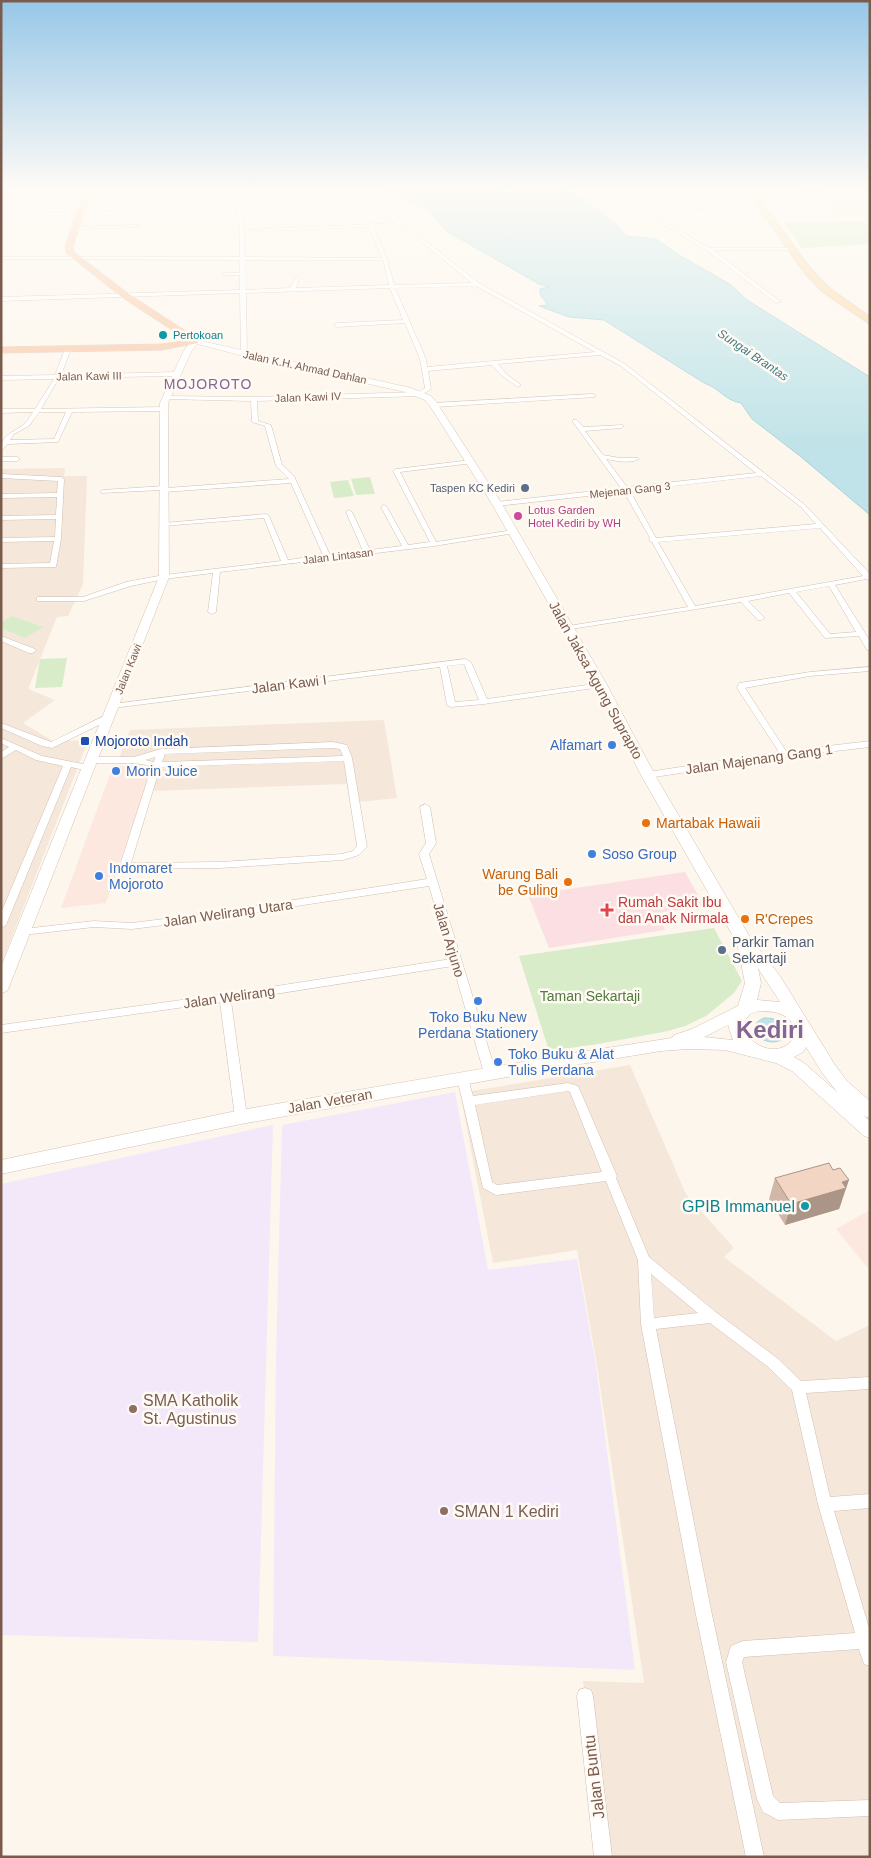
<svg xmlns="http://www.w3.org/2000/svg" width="871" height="1858" viewBox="0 0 871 1858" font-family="Arial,sans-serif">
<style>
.residential{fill:#f5e8da}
.commercial{fill:#fde8e0}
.education{fill:#f3e8fa}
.medical{fill:#fbdfe3}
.green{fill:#d8ecc9}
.water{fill:#bfe3e8;stroke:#a5d3da}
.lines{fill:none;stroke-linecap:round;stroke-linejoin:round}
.minor-casing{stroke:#d1beb0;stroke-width:1}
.secondary-casing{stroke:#d6c0b0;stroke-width:1}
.primary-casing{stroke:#dad1cd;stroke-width:2}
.trunk-casing{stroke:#dad1cd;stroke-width:1}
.minor{fill:#fff;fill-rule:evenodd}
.secondary{fill:#fff;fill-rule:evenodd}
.primary{fill:#fbd9a5;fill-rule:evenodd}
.trunk{fill:#f9c8a4;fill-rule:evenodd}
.wall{fill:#d1b7a8}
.shaded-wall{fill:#aa9588}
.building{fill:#f3d5c3;stroke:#aa9588}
.culture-dot{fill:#0f9aa8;stroke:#fffaf3;stroke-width:2}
.service-dot{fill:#5c6f8a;stroke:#fffaf3;stroke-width:2}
.hotel-dot{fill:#d1479c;stroke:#fffaf3;stroke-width:2}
.transit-dot{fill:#1a4fb4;stroke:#fffaf3;stroke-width:2}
.shop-dot{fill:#3f7fe0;stroke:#fffaf3;stroke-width:2}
.food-dot{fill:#e8710a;stroke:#fffaf3;stroke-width:2}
.health-dot{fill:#e0444e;stroke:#fffaf3;stroke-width:2}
.education-dot{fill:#8d6e63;stroke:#fffaf3;stroke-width:2}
.labels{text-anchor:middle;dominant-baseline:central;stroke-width:5;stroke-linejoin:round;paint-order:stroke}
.far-culture-label{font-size:11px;fill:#0d838f;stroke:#fffaf3;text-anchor:start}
.far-street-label{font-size:11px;fill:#7a5c4d;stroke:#fffaf3}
.far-service-label{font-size:11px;fill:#4e5e75;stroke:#fffaf3;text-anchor:end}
.far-hotel-label{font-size:11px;fill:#b23c85;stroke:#fffaf3;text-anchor:start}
.far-water-label{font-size:12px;font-style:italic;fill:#437c86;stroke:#fffaf3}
.far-quarter-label{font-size:14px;letter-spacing:1px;fill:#846695;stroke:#fffaf3}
.street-label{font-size:14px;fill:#7a5c4d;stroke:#fffaf3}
.transit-label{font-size:14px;fill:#164399;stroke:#fffaf3;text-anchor:start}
.shop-label{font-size:14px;fill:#366cbe;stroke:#fffaf3;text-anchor:start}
.food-label{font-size:14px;fill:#c56008;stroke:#fffaf3;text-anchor:start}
.health-label{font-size:14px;fill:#be3a42;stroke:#fffaf3;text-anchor:start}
.service-label{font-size:14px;fill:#4e5e75;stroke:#fffaf3;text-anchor:start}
.park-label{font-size:14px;fill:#537a41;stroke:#fffaf3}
.near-culture-label{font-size:16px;fill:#0d838f;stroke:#fffaf3;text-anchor:end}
.near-education-label{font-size:16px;fill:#785e54;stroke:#fffaf3;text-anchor:start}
.near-street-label{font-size:16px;fill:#7a5c4d;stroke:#fffaf3}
.town-label{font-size:24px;font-weight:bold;fill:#846695;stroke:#fffaf3}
</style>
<rect width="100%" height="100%" fill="#fdf6ec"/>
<path class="residential" d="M870,192V224L864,217L838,216L829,205L767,206L756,193Z
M65,468L64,476H87L83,584L68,616L57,617L28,689L55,700L23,723L51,740L88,741L1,965V469Z
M384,720L397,798L350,803L347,784L152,791L160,767L117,763L130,730Z
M630,1065L686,1194L734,1248L724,1257L836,1341L870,1325V1857H607L583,1681L644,1683L598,1372L577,1250L493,1263L460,1093Z"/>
<path class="commercial" d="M113,766L152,767L106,903L61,908Z
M870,1210V1271L836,1229Z"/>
<path class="education" d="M455,1092L488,1270L577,1259L596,1366L635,1670L273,1656L276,1356L282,1125Z
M273,1125L258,1642L1,1635V1184Z"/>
<path class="medical" d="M685,872L704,906L657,913L665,930L549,948L528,895Z"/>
<path class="green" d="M865,221L870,227V244L802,248L784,222Z
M370,477L375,494L356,495L351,479Z
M348,480L354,496L334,498L330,482Z
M12,616L43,627L25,638L1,628V623Z
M67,658L62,687L35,688L40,659Z
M714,928L742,981L734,993L706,1016L685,1026L668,1031L598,1044L549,1051L519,956Z"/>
<path class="water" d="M383,190H571L616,224L626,236L656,239L679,255L731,285L747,300L870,377V515L800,456L752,419L741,403C726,401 719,388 704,383L604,320L569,317L539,306L547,305C545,298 539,298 540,289L549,287L539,284L448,232L423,206L387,193Z
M764,1018C776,1018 786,1021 788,1035C771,1054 738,1029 764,1018Z"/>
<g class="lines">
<defs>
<path id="minor" d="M43,190H90L92,191L54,193Z
M235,190H239L241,205L372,203L359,192L313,195L311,194L361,190L479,283L625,364L805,505L870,574V581L866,579L835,585L870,641V650H867L859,636L825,638L789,593L748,601L765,618L761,620H758L741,602L565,630V626H568L688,607L652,542L649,540L650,538L624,492L497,506L494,504L497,502L621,488L573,422V420H577L583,427L623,425L624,426L621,428L585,431L603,455L620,458H638L639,459C630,464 617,461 606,459L627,487L756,473L621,366L600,355L498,364L506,374L520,384V386L518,387L502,376L492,365L428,371L431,389L420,396L257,401L258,421L271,425L282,465L294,476L330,555L363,551L346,512L349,510L352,512L370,550L402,546L381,507L384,505L387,507L408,545L430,542L393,471L396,469L471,460L473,461V463L400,472L436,542L513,530L516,532L515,533L434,546L220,572L216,612L212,614L208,612L213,573L164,579L131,586L84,601H37V597H83L126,582L164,575L281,561L264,518L162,526L161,525L164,523L266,514L269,516L288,560L323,555L291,483L164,492L161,490L101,493L100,492L103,490L164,486L167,488L289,479L276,466L265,426L252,422L251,401L166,399L164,398V396L254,397L419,392L425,388L420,359L405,323L337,327L334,325L337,323L403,320L390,288L246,293L247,354L244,356L241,354L240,293L1,301V297L240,290V275H225L223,274L225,273H240V260L1,259V257H240V231L237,208L1,212V210L237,205ZM376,205L397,223L244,230L241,208ZM401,225L472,283L394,285L387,259L374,227ZM369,227L382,258L245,257L244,232ZM245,260H383L389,285L296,288L299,278L297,277L295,278L290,288L245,290ZM476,286L595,352L427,367L426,359L395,288ZM761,476L801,507L816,524L656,538L630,491ZM820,528L863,576L695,606L658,542ZM829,586L856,632L830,634L796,592Z
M606,190H610L619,195L657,190H676L674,191L662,193L687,209L723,208L721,210L686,211L657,193L641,195L663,210L661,212L636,195L623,197L709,248H795L793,250H713L781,302L776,303L706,250Z
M870,190V192L751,193L749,192Z
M139,225L141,227L76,229L74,228L76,227Z
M68,347L71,349L61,375L176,372L179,374L176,376L59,378L41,409L164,407L167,409L164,411L72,412L58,442L8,444L1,451C1,432 16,433 26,422C28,420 30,416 33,412L1,413V409H35L54,379L1,380V376L55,375L65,349ZM39,412H66L54,439L10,440L14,434L29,426Z
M593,394L595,395V397L434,407L431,405L434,403Z
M1,457H17L20,459L17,461H1Z
M1,474L61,477L64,479L61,539L56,567L1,568V564L50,563L54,541L1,542V538L55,537L56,519L1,520V516L56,515L57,497L1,498V494L57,493L58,481L1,478Z
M1,636L35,649L36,651L32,653H29L1,641Z
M465,659L471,662L487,699L601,683L605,685L601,687L484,704L451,707L447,705L440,667L113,708L109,706L113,704ZM464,664L479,700L455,702L447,666Z
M870,667V671L810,676L745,688L786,751L870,741V747L784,757L648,778L644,775L648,772L779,752L737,688L739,683L810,672Z
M108,714L112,717L111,719L52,748L42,746L1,728V723L51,742Z
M1,738L42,756L88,765L92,768L88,771L71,767L6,925L1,928V913L63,766L36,760L16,750L1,759V752L9,747L1,743Z
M333,742L347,745L352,758L367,847L359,855L343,860L220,868L129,869L124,867L121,862L152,766L135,763H91L87,760L91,757H134L161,749ZM333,748L340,749L343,756L162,762L165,754ZM155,757L154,762L145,760ZM344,761L357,846L353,851L342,854L220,862L131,863L160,767Z
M425,804L430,807L436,843L429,854L496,1073L494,1076H486L484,1073L453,966L231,1001L247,1117L245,1120L241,1121L237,1120L235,1117L220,1002L1,1033V1025L225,994L451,959L429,886L204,920L132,929L94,927L23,935L18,932L23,929L94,921L132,923L204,914L427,879L419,854L426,843L420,807Z
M463,1074L467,1075L473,1096L568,1083L578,1086L617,1176L616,1178L649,1257L717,1313L777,1358L801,1381L870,1377V1389L806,1393L830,1497L870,1494V1508L834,1511L870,1631V1666L864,1664L859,1649L744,1657L742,1662L773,1796L780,1803L870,1800V1816L778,1820L763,1812L757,1799L726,1662L731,1646L743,1641L855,1633L818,1504L792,1390L767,1366L710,1323L656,1329L711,1610L764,1857H746L695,1610L641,1324L638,1260L606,1181L496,1195L483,1188L457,1078L459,1075ZM568,1091L570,1092L602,1172L497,1185L492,1182L475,1105ZM651,1274L698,1313L654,1318Z
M585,1688L591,1690L593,1696L612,1857H594L577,1696L579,1690Z"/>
<path id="secondary" d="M192,339L411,388L431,396L437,403L502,504L607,685L655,775L751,939L780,976L835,1065L847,1081L870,1101V1118L864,1116L870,1121V1138L864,1136L792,1071L776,1063L725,1050L688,1049L661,1051L581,1064L241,1124L1,1174V1160L241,1110L581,1052L672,1038L674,1035L692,1029L738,1006L745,983L737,943L641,775L595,685L492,504L430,406L425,400L405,392L244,356L197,344L191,352L168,403L169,577L9,987L7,991L1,993V967L159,577L160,403L183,352ZM758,968L780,1002L757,1000L761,983ZM759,1011C765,1012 773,1011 778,1013C814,1026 785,1065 754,1042C747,1037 744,1031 744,1022L750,1014ZM728,1025L733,1040L703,1037H704ZM806,1047L823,1074L837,1092L804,1063L794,1057L803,1052Z"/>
<path id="primary" d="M746,190H752L810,268L829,288L870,317V324L823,292L804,272Z"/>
<path id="trunk" d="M87,190H95L85,210L73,247L74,252L129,294L198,339V343L162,350L1,353V347L162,344L187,340L123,298L66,253L65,247L77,210Z"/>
</defs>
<use href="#minor" class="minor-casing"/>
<use href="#secondary" class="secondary-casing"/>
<use href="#primary" class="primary-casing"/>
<use href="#trunk" class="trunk-casing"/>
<use href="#minor" class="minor"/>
<use href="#secondary" class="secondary"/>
<use href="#primary" class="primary"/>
<use href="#trunk" class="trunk"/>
</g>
<path class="wall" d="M775,1178L842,1201L839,1209L785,1225L769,1199Z"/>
<path class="shaded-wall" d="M849,1180L839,1209L785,1225L791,1204L842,1182Z"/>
<path class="building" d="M829,1163L833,1170L840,1168L849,1180L842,1182L846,1188L791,1204L775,1178Z"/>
<linearGradient id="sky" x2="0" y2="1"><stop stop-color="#97c7e8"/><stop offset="0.42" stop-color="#fefbf6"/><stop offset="1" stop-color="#fefbf6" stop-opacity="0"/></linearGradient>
<rect width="871" height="450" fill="url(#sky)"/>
<g class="culture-dot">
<circle cx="163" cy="335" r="5"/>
<circle cx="805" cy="1206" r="5"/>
</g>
<g class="service-dot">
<circle cx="525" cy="488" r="5"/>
<circle cx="722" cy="950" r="5"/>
</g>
<circle class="hotel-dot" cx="518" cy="516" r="5"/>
<rect class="transit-dot" x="80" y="736" width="10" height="10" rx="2.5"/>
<g class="shop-dot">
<circle cx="612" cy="745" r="5"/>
<circle cx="116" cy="771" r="5"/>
<circle cx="592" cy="854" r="5"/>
<circle cx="99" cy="876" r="5"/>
<circle cx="478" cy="1001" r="5"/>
<circle cx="498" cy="1062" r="5"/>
</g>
<g class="food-dot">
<circle cx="646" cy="823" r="5"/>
<circle cx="568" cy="882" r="5"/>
<circle cx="745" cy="919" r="5"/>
</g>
<path class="health-dot" d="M604.5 902.5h5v5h5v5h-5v5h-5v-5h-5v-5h5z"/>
<g class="education-dot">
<circle cx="133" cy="1409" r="5"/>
<circle cx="444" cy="1511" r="5"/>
</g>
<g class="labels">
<g class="far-culture-label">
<text x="173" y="335">Pertokoan</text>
</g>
<g class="far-street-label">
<text transform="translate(305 367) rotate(12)">Jalan K.H. Ahmad Dahlan</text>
<text transform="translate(89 376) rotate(-1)">Jalan Kawi III</text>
<text transform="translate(308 397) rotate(-2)">Jalan Kawi IV</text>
<text transform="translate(630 490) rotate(-6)">Mejenan Gang 3</text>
<text transform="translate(338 556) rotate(-7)">Jalan Lintasan</text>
<text transform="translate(128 669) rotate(-68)">Jalan Kawi</text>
</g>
<g class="far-service-label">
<text x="515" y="488">Taspen KC Kediri</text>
</g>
<g class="far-hotel-label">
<text x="528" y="510">Lotus Garden<tspan x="528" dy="13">Hotel Kediri by WH</tspan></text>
</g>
<g class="far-water-label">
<text transform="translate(753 355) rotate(34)">Sungai Brantas</text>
</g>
<g class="far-quarter-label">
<text x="208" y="384">MOJOROTO</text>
</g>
<g class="street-label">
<text transform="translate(596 680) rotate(61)">Jalan Jaksa Agung Suprapto</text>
<text transform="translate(289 684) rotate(-7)">Jalan Kawi I</text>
<text transform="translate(759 759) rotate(-8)">Jalan Majenang Gang 1</text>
<text transform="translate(228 913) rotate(-8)">Jalan Welirang Utara</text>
<text transform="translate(449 940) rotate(73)">Jalan Arjuno</text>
<text transform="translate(229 997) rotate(-8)">Jalan Welirang</text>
<text transform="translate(330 1101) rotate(-10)">Jalan Veteran</text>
</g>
<g class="transit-label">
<text x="95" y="741">Mojoroto Indah</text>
</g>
<g class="shop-label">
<text x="602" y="745" text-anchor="end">Alfamart</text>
<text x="126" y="771">Morin Juice</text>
<text x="602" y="854">Soso Group</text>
<text x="109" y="868">Indomaret<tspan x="109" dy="16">Mojoroto</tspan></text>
<text x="478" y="1017" text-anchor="middle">Toko Buku New<tspan x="478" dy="16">Perdana Stationery</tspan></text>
<text x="508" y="1054">Toko Buku &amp; Alat<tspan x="508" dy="16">Tulis Perdana</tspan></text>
</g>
<g class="food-label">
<text x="656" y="823">Martabak Hawaii</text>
<text x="558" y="874" text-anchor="end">Warung Bali<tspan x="558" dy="16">be Guling</tspan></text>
<text x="755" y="919">R'Crepes</text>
</g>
<g class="health-label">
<text x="618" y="902">Rumah Sakit Ibu<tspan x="618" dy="16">dan Anak Nirmala</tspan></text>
</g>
<g class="service-label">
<text x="732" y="942">Parkir Taman<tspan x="732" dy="16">Sekartaji</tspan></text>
</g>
<g class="park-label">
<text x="590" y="996">Taman Sekartaji</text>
</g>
<g class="near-culture-label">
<text x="795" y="1206">GPIB Immanuel</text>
</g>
<g class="near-education-label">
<text x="143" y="1400">SMA Katholik<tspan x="143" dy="18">St. Agustinus</tspan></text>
<text x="454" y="1511">SMAN 1 Kediri</text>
</g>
<g class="near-street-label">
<text transform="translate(594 1777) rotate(-97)">Jalan Buntu</text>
</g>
<g class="town-label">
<text x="770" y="1029">Kediri</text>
</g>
</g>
<rect width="871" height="1858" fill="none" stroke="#7a5c4d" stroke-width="5"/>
</svg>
